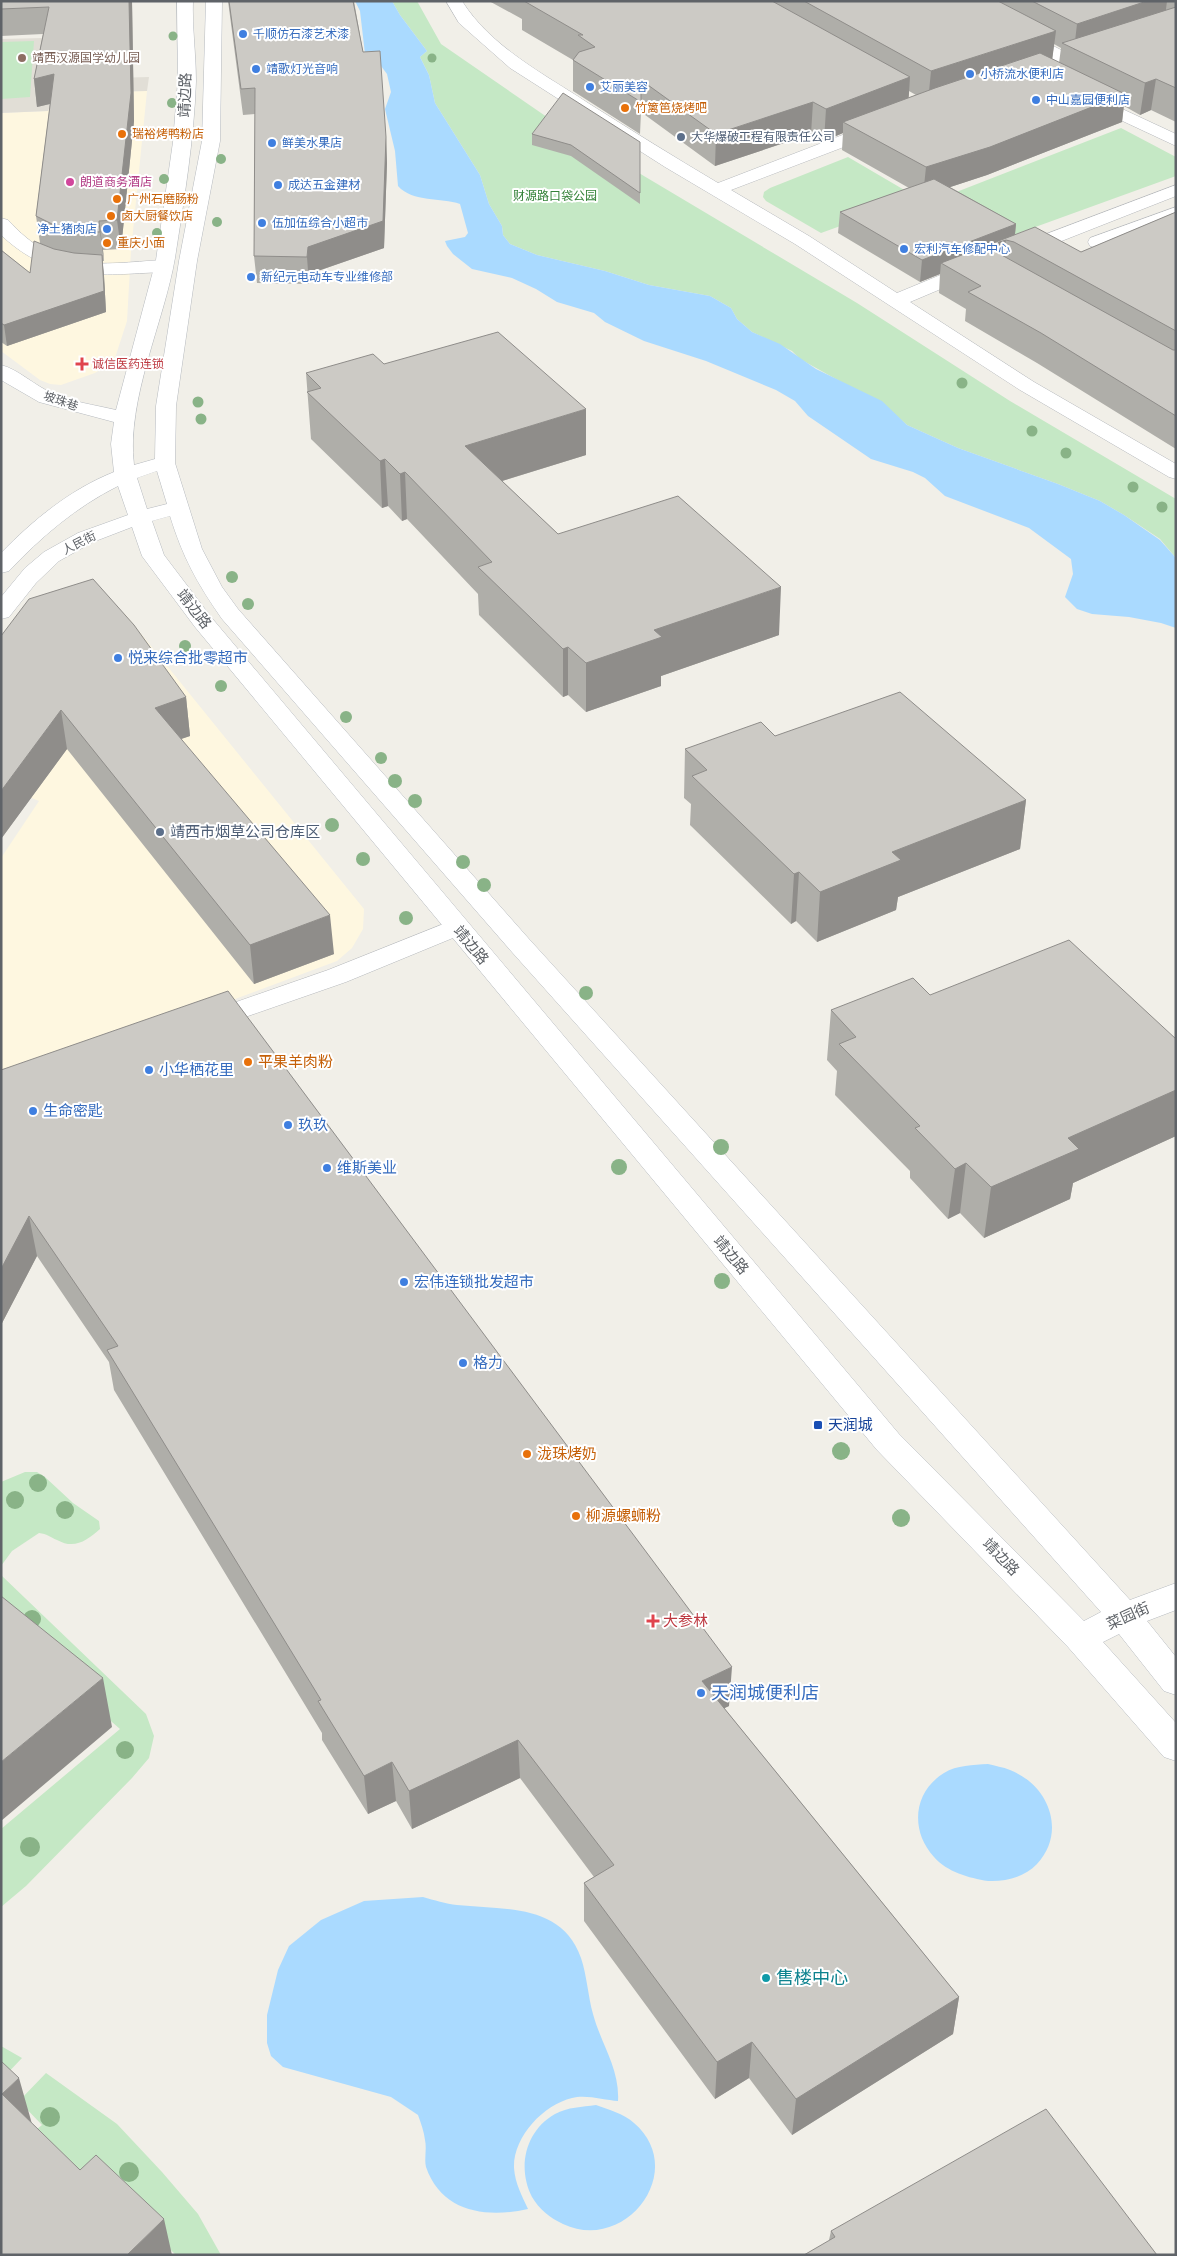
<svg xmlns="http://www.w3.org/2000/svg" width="1177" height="2256" viewBox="0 0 1177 2256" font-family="Jost,'Noto Sans SC',sans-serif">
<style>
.commercial{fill:#fef7e0}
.education{fill:#e1ded6}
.green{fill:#c5e8c5}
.water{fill:#aadaff}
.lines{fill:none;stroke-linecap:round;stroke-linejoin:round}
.lane-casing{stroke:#b5b8bc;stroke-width:1}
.street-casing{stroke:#b5b8bc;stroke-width:1}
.secondary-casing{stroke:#b6babf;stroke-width:1}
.lane{fill:#fff;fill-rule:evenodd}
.street{fill:#fff;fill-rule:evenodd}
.secondary{fill:#fff;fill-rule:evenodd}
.tree{fill:#89b387}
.wall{fill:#afaea9;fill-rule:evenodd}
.shaded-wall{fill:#8f8d8a}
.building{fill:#cccac5;stroke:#8f8d8a}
.shop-dot{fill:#3f7fe0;stroke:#fff;stroke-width:2}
.education-dot{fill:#8d6e63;stroke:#fff;stroke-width:2}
.food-dot{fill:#e8710a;stroke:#fff;stroke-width:2}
.service-dot{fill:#5c6f8a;stroke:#fff;stroke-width:2}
.hotel-dot{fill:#d1479c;stroke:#fff;stroke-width:2}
.health-dot{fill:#e0444e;stroke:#fff;stroke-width:2}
.transit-dot{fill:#1a4fb4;stroke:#fff;stroke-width:2}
.culture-dot{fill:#0f9aa8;stroke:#fff;stroke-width:2}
.labels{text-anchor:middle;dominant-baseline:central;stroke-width:4;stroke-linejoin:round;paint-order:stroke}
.far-shop-label{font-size:12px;fill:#366cbe;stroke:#fff;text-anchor:start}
.far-education-label{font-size:12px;fill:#785e54;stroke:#fff;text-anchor:start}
.far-food-label{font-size:12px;fill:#c56008;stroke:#fff;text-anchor:start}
.far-service-label{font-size:12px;fill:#4e5e75;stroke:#fff;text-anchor:start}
.far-hotel-label{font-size:12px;fill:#b23c85;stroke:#fff;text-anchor:start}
.far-park-label{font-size:12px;fill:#348238;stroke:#fff}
.far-health-label{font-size:12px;fill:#be3a42;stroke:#fff;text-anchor:start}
.far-street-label{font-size:12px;fill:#5f6368;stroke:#fff}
.street-label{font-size:15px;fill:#5f6368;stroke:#fff}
.shop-label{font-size:15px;fill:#366cbe;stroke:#fff;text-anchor:start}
.service-label{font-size:15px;fill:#4e5e75;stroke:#fff;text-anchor:start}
.food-label{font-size:15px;fill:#c56008;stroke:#fff;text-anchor:start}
.transit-label{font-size:15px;fill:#164399;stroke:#fff;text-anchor:start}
.health-label{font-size:15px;fill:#be3a42;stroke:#fff;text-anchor:start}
.near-shop-label{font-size:18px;fill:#366cbe;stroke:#fff;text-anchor:start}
.near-culture-label{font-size:18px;fill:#0d838f;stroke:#fff;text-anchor:start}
</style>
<rect width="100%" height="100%" fill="#f1efe8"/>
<path class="commercial" d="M147,91L131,251L127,321L114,361L95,373L61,385L50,384L40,380L1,351V113L48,111L56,93Z
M108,604L125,614L364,909L363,929L352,948L337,961L1,1086V858L39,801L27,796Z"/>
<path class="education" d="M43,38L41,80L149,77L147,91L56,93L48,111L1,113V39Z"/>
<path class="green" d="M392,1H417L441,44L560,126L857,303L1010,401L1176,499V558L1160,539L1124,515L1100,501L1058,484L958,448L907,425L898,417L852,388L800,359L792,351L752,332L737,319L731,308L710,296L649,285L605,271L537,255L510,244L503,235L502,226L489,204L480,175L435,103L429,75L420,57L427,51L400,15Z
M34,41L30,97L1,99V42Z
M1121,128L1176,157V176L1008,237L941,198Z
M848,157L918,198L821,233L766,201L763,197L764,192L770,188Z
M25,1472H37L45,1477L73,1503L99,1521L100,1529C87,1540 75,1550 57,1540C50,1537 47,1534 39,1533L12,1551L1,1566V1482Z
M1,1575L146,1714L154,1736L149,1758L132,1778L26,1886L1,1907V1829L120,1729L56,1673L1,1648Z
M1,2046L22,2058L1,2080Z
M46,2073L117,2124L162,2172L198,2214L221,2255H176L110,2192L26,2138L42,2125L19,2101Z"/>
<path class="water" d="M355,1H392L400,15L427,51L420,57L429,75L435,103L480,175L489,204L502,226L503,235L510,244L537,255L605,271L649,285L710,296L731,308L737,319L752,332L780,344L816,369L882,401L907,425L958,448L1058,484L1100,501L1124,515L1160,540L1176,558V628L1161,623L1129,617L1092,614L1077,609L1065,597L1073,574L1071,559L1029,528L945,496L925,478L913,472L871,459L808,416L795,401L776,390L706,361L644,341L605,322L594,313L557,302L536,289L512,278L472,269L453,254L447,246L445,241L465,237L468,233L460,204C441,197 413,203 398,186L395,151L385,109L391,92L387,74L381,66L365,54L360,11Z
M988,1764C995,1766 1003,1767 1010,1770C1049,1785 1067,1832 1037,1864C1025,1877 1005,1882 988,1881C969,1878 947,1872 934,1857C910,1831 913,1792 944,1773C957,1765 973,1765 988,1764Z
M423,1897C434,1900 446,1904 457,1905C504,1910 562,1903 581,1958C587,1976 588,1996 593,2014C601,2044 620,2069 618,2101C605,2100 585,2094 572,2098C543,2105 513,2137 514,2168C515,2183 522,2196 528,2209C487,2218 442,2213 426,2167C424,2159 427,2149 425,2140C424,2132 421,2123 418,2115L391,2097L283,2067L271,2056L267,2043V2015L278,1970L289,1946L321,1920L364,1901Z
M596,2105C609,2110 623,2113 634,2123C689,2170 626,2254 563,2224C550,2218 539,2209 532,2197C517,2168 525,2131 555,2114C568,2107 582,2107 596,2105Z"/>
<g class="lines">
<defs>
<path id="lane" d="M943,1H964L1079,59L1081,63L1079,67H1067L945,4Z
M1,218L8,220C57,274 97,264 163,260L170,262L172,266L170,270L163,272C99,275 52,283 1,235Z"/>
<path id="street" d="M446,1H462C491,47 544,74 588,103C631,130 674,157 718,183L871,124H883L886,128L883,132L731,190L809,236L897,293L967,264L974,262L981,264L983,268L981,272L910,302L1034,382L1176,464V479L1169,477L1020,390L795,244L665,167L510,68L459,23Z
M1088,93L1176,134V146L1082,102L1079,98L1082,94Z
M1176,185V196L1026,255L1019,257L1012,255L1010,251L1012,247Z
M1176,207V218L1104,246L1097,248L1090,246L1088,242L1090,238Z
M456,919L465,921L469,927L465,933L346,982L205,1031L196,1028L192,1022L196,1016L328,970Z"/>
<path id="secondary" d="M177,1H193C192,28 196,54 196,81C194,140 184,200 175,258C164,322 126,400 134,465L155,459L156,406L179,261L202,141L206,1H222L220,141L197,261L176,406L175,463L202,549L222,587L238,609L529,939L1130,1600L1176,1583V1610L1147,1621L1176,1657V1695L1164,1691L1119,1634L1103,1642L1176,1723V1761L1164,1757L1068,1647L877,1450L195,627L142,556L132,527L93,542L59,561L36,583L9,617L1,619V597L25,568L44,552L78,533L128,515L118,486C76,507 41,537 9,571L1,573V553C33,520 71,489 114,472L111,444L114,422L39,402L1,380V365C18,369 35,386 52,393C72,402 95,405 116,410L156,260L173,142L178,80ZM157,471L167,504L147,509L137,478ZM170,516C183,558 197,583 222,619L511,951L1101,1612L1084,1621L899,1434L211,617L164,555L152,521Z"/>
</defs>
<use href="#lane" class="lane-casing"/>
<use href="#street" class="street-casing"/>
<use href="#secondary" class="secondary-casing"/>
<use href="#lane" class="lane"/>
<use href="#street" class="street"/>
<use href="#secondary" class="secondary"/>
</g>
<g class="tree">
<circle cx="173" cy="36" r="4.5"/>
<circle cx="432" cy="58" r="4.5"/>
<circle cx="172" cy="103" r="5"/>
<circle cx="170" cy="132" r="5"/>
<circle cx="221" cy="159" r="5"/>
<circle cx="164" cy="179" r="5"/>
<circle cx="217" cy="222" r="5"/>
<circle cx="157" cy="233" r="5"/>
<circle cx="962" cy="383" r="5.5"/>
<circle cx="198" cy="402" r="5.5"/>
<circle cx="201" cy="419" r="5.5"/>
<circle cx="1032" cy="431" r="5.5"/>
<circle cx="1066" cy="453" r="5.5"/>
<circle cx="1133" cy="487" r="5.5"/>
<circle cx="1162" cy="507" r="5.5"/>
<circle cx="232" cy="577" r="6"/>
<circle cx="248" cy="604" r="6"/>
<circle cx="185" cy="646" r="6"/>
<circle cx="221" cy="686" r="6"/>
<circle cx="346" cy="717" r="6"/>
<circle cx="381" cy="758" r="6"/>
<circle cx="395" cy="781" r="7"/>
<circle cx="415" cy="801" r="7"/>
<circle cx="332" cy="825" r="7"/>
<circle cx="363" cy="859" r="7"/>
<circle cx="463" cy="862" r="7"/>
<circle cx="484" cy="885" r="7"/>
<circle cx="406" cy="918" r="7"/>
<circle cx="586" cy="993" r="7"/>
<circle cx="721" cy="1147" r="8"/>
<circle cx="619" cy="1167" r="8"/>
<circle cx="722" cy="1281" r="8"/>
<circle cx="841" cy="1451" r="9"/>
<circle cx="38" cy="1483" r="9"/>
<circle cx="15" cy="1500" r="9"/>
<circle cx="65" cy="1510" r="9"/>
<circle cx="901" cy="1518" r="9"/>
<circle cx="32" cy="1619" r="9"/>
<circle cx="125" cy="1750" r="9"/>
<circle cx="30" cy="1847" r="10"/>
<circle cx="50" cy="2117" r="10"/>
<circle cx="129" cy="2172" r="10"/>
</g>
<path class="wall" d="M1,1H132L134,121L121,249L103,250L104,261H102L104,276L106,312L7,346L1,342V250L30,273L40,243L36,216L50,104L37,107L34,79L43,34L1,36Z
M228,1H354L363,52L386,137L387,163L384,248L309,274V284L257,283L254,256L255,114L243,115Z
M489,1H1176V122L1151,110L1140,115L1124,106L1122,122L987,175L950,187L1016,224L1015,235L1081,252L1176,212V449L1037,363L965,321L966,309L939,293L940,274L920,282L838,233L840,212L909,188L842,150L843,133L824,141L811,134L715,166L641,112L640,134L573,91V60L522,30V19ZM1054,44L1061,48L1059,63L1052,59ZM909,91L916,95L908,98Z
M532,134L640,142V204L571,156L532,145Z
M384,364L586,455L502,481L558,534L779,635L661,676V686L586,712L568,695L563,697L479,615L478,594L407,519L402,521L388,506L382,508L311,439L306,373Z
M1,636L186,697L190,736L181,739L334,954L254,984L67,749L1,839Z
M775,736L1026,800L1020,849L898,897L896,910L817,942L796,921L791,924L690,825L691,804L684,798L685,749Z
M930,995L1176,1039V1136L1073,1183L1070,1199L984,1238L960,1213L948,1219L910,1178V1171L835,1095L837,1071L827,1060L831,1010Z
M1,1070L729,1706L724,1708L959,1997L953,2034L792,2135L749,2078L715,2099L584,1921V1883L594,1877L520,1778L412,1829L396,1801L368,1814L322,1740V1733L114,1390L109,1362L37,1256L1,1325Z
M831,2231L1157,2255L829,2240Z"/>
<path class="shaded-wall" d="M129,1H132L134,121L121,249L117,220Z
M1147,1H1167L1164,25L1074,50L1077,24Z
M1056,31L1052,61L928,102L931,71Z
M54,74L58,102L37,107L34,79Z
M910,77L908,109L843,122V133L824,141L826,109Z
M1156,79L1151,110L1140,115L1145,83Z
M1125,94L1122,122L987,175L923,196L926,167Z
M813,102L811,134L715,166L716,134Z
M386,137L387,163L384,248L309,274V284L307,257L308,247Z
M99,221L103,250L104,261L100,232Z
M1016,224L1014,242L1006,240L1002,269L941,263L940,274L920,282L922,260Z
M102,255L104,276L106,312L7,346L4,325Z
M586,409V455L466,492L465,446Z
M385,459L388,506L382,508L380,461Z
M405,472L407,519L402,521L400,474Z
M781,587L779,635L661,676V686L586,712V663L654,630Z
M568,647V695L563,697V649Z
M186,697L190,736L160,746L155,708Z
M61,710L67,749L1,839V791Z
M1026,800L1020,849L898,897L896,910L817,942L820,892L892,852Z
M799,872L796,921L791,924L794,874Z
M330,915L334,954L254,984L250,945Z
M1176,1090V1136L1073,1183L1070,1199L984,1238L991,1187L1068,1138Z
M966,1163L960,1213L948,1219L955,1169Z
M29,1216L37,1256L1,1325V1269Z
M732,1667L729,1706L700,1720L702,1681Z
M103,1678L112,1727L1,1821V1762Z
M518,1740L520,1778L412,1829L409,1791Z
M392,1762L396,1801L368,1814L364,1776Z
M959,1997L953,2034L792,2135L796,2099Z
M752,2042L749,2078L715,2099L717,2062Z
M19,2078L32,2124L2,2094Z
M164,2219L172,2255H127Z"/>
<path class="building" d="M1,1H129L131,93L117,220L99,221L100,232L76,231L58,227L36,216L54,74L34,79L49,7L1,9Z
M229,1H353L363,52L380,51L386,137L383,221L308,247L307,257L254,256L255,88L241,89Z
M524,1H772L910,77L826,109L813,102L716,134L641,80V102L573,60L579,52L595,47L578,35H583Z
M804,1H998L1056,31L931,71Z
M1032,1H1147L1077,24Z
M1176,7V88L1156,79L1145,83L1062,43Z
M1040,53L1125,94L990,147L926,167L843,122L935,88Z
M563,93L640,142V193L571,145L532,134Z
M934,179L1016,224L922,260L840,212Z
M1176,212V331L1014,242L1006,240L999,242L995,247L998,253L1173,350H1176V416L1041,333L968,292L981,286L941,263L1035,227L1081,252Z
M34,241L54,249L74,253L102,255L104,291L4,325L1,323V250L30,273Z
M498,332L586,409L465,446L558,534L678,496L781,587L654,630L662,637L586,663L568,647L563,649L478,567L492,562L405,472L400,474L385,459L380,461L307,392L321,388L306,373L373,354L384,364Z
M93,579L134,625L186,697L155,708L330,915L250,945L61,710L1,791V636L29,599Z
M900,692L1026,800L892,852L901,860L820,892L799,872L794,874L692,776L707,770L685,749L761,722L775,736Z
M1069,940L1176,1039V1090L1068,1138L1079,1149L991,1187L966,1163L955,1169L915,1128L920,1126L839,1044L856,1037L831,1010L913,978L930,995Z
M228,991L732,1667L702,1681L959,1997L796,2099L752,2042L717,2062L584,1883L614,1865L518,1740L409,1791L392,1762L364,1776L318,1701L321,1700L107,1350L118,1346L29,1216L1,1269V1070Z
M1,1596L103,1678L1,1762Z
M1,2061L19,2078L2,2094L80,2170L96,2155L164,2219L127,2255H1Z
M1046,2109L1157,2255H804L835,2237L831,2231Z"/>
<g class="shop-dot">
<circle cx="243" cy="34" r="5"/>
<circle cx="256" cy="69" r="5"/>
<circle cx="970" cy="74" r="5"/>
<circle cx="590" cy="87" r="5"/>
<circle cx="1036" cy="100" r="5"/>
<circle cx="272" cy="143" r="5"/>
<circle cx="278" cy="185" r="5"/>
<circle cx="262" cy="223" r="5"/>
<circle cx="107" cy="229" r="5"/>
<circle cx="904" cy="249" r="5"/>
<circle cx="251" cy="277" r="5"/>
<circle cx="118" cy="658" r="5"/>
<circle cx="149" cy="1070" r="5"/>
<circle cx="33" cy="1111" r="5"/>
<circle cx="288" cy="1125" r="5"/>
<circle cx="327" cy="1168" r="5"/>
<circle cx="404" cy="1282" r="5"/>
<circle cx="463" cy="1363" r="5"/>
<circle cx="701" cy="1693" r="5"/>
</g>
<circle class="education-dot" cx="22" cy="58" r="5"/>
<g class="food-dot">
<circle cx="625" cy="108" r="5"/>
<circle cx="122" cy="134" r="5"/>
<circle cx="117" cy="199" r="5"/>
<circle cx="111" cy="216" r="5"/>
<circle cx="107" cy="243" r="5"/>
<circle cx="248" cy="1062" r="5"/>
<circle cx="527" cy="1454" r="5"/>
<circle cx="576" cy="1516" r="5"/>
</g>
<g class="service-dot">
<circle cx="681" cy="137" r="5"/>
<circle cx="160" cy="832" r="5"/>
</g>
<circle class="hotel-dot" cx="70" cy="182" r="5"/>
<g class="health-dot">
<path d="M79.5 356.5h5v5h5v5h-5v5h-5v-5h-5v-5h5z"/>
<path d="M650.5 1613.5h5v5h5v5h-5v5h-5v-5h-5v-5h5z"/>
</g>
<rect class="transit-dot" x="813" y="1420" width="10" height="10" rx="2.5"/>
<circle class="culture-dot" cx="766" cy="1978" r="5"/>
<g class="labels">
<g class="far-shop-label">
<text x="253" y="34">千顺仿石漆艺术漆</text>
<text x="266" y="69">靖歌灯光音响</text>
<text x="980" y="74">小桥流水便利店</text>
<text x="600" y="87">艾丽美容</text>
<text x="1046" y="100">中山嘉园便利店</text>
<text x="282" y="143">鲜美水果店</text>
<text x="288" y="185">成达五金建材</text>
<text x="272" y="223">伍加伍综合小超市</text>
<text x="97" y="229" text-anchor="end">净土猪肉店</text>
<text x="914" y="249">宏利汽车修配中心</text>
<text x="261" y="277">新纪元电动车专业维修部</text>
</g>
<g class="far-education-label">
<text x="32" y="58">靖西汉源国学幼儿园</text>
</g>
<g class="far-food-label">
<text x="635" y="108">竹篱笆烧烤吧</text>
<text x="132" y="134">瑞裕烤鸭粉店</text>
<text x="127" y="199">广州石磨肠粉</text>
<text x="121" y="216">卤大厨餐饮店</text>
<text x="117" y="243">重庆小面</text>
</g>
<g class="far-service-label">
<text x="691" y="137">大华爆破工程有限责任公司</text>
</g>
<g class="far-hotel-label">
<text x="80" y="182">朗道商务酒店</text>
</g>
<g class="far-park-label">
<text x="555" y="196">财源路口袋公园</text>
</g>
<g class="far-health-label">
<text x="92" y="364">诚信医药连锁</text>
</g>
<g class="far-street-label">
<text transform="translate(61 401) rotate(19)">坡珠巷</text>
<text transform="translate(79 543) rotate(-27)">人民街</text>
</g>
<g class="street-label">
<text transform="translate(185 95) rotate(-88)">靖边路</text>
<text transform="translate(194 609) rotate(52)">靖边路</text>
<text transform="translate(471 945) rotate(50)">靖边路</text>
<text transform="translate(731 1255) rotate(50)">靖边路</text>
<text transform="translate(1001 1557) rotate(46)">靖边路</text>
<text transform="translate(1128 1616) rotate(-24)">菜园街</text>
</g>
<g class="shop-label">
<text x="128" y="658">悦来综合批零超市</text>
<text x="159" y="1070">小华栖花里</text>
<text x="43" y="1111">生命密匙</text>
<text x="298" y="1125">玖玖</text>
<text x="337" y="1168">维斯美业</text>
<text x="414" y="1282">宏伟连锁批发超市</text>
<text x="473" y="1363">格力</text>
</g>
<g class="service-label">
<text x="170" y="832">靖西市烟草公司仓库区</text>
</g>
<g class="food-label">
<text x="258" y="1062">平果羊肉粉</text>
<text x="537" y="1454">泷珠烤奶</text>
<text x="586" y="1516">柳源螺蛳粉</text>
</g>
<g class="transit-label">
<text x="828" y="1425">天润城</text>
</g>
<g class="health-label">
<text x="663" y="1621">大参林</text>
</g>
<g class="near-shop-label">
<text x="711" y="1693">天润城便利店</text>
</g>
<g class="near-culture-label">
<text x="776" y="1978">售楼中心</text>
</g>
</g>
<rect width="1177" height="2256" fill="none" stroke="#5f6368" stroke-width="5"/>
</svg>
